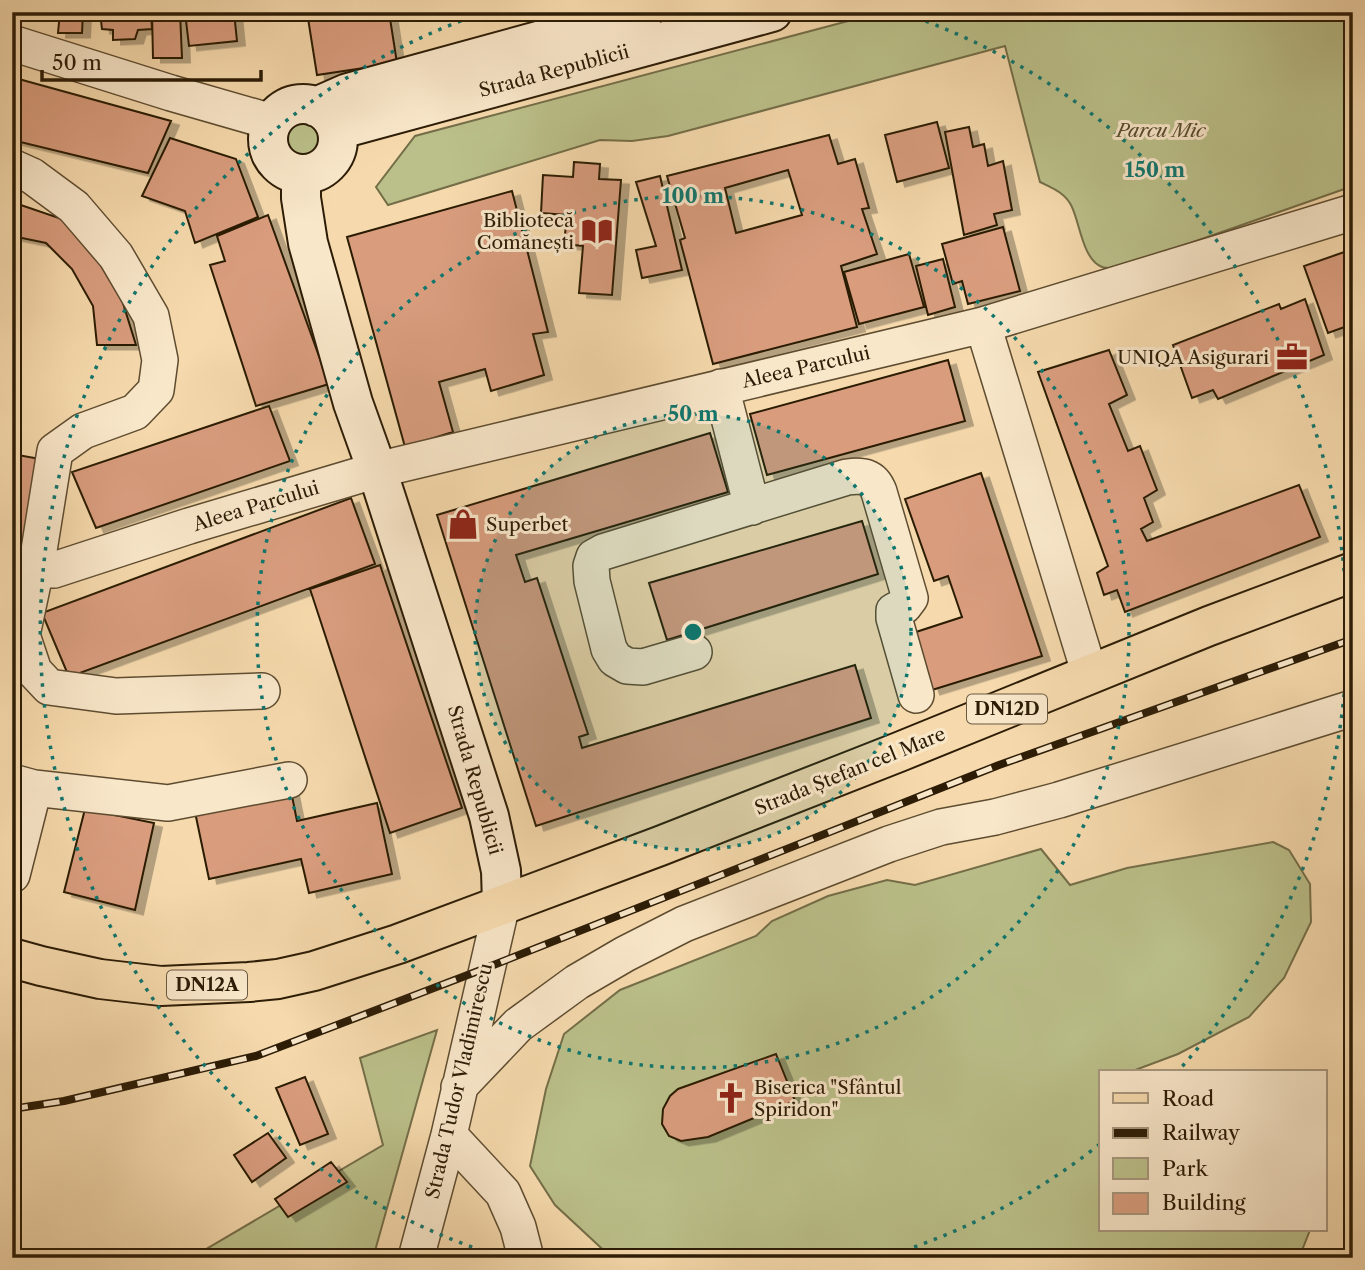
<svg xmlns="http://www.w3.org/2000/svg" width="1365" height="1270" viewBox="0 0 1365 1270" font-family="'Libre Caslon Text',serif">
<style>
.green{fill:#bbc08a;stroke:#746e48;stroke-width:2}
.building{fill:#d99d7e;stroke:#2c1c06;stroke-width:2;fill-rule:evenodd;filter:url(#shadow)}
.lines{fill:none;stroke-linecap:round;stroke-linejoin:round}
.street-casing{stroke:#5e4c30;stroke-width:38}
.secondary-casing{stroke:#2c1c06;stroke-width:42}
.primary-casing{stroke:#2c1c06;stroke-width:42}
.street{stroke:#f9e7ca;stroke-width:35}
.secondary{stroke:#f9e7ca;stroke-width:38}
.primary{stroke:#f6daad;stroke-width:38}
.rail-casing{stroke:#2c1c06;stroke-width:8}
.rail{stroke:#f9e7ca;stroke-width:5;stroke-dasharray:16;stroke-linecap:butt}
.ring{fill:none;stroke:#0f766e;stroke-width:3.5;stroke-dasharray:3.5 7}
.labels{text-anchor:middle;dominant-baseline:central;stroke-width:6;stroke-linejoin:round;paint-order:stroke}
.shield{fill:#f9e7ca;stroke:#6a5941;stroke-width:2}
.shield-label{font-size:18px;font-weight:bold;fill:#2c1c06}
.street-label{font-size:19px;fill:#2c1c06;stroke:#f9e7ca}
.park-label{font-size:19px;font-style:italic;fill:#574d2e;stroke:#f9e7ca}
.poi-label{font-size:19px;fill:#2c1c06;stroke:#f9e7ca;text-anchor:end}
.centre{fill:#0f766e;stroke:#f9e7ca;stroke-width:3.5}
.ring-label{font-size:21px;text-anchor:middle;font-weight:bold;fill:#0f766e;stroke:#f9e7ca;stroke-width:6;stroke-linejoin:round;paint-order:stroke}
</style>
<defs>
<filter id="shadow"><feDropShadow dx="8" dy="4.5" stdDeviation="0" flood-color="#0004"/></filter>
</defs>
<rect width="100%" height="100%" fill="#f6daad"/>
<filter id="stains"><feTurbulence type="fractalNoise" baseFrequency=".00286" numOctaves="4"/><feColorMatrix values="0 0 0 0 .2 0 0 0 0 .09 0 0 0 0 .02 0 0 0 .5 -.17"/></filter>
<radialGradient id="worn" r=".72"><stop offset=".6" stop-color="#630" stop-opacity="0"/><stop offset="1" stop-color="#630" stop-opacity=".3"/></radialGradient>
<path class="green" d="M882,12H1353V186L1119,268C1114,268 1107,269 1102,267C1082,259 1080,222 1071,205C1064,192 1052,188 1040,182L1005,46L668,136L632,141L600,140L388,205L376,187L415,136Z
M283 137a19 19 0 1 1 38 0a19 19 0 1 1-38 0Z
M1273,842L1289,850L1310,884L1311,922L1284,978L1249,1017L1178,1054L1130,1072H1101V1230H1310L1299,1258H612L555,1205L530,1166L546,1089L564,1034L620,990L756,936L772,921L828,896L887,880L915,885L1041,849L1070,885L1127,868Z
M437,1030L373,1258H191L383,1145L360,1058Z"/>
<path class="building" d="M60,12H83L82,33H58Z
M100,12H151L152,29L138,30L135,39L113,40V30L102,29Z
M152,12H180L182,58H153Z
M185,12H234L237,41L189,46Z
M307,12H389L397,63L317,75Z
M15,78L171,121L148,173L12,140V91Z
M937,122L949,168L897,182L885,135Z
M969,127L973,147L984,144L988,166L1003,161L1012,210L994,214L997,225L964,235L945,132Z
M829,135L838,164L855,159L869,208L862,209L877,254L841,266L857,327L713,364L680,240L685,238L667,176ZM788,170L802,215L736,233L725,188Z
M170,138L236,159L258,217L195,243L185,211L142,196Z
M574,162L600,164L599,179L621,180L612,295L579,293L583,246L564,244L567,215L541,213L543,175L573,177Z
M660,176L682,270L642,278L636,250L656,246L636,182Z
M512,191L548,332L533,334L544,375L491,391L485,369L439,382L453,432L405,447L347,237Z
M12,202L62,219L89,246L122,300L136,345H97L93,306L72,269L46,243L12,236Z
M268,215L329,384L256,406L210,265L225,261L217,236Z
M1003,227L1020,291L968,304L962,281L953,284L942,244Z
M1353,249V324L1328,333L1304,266Z
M909,254L924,307L859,324L844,272Z
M943,259L955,307L928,315L916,266Z
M1305,299L1324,355L1218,399L1213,390L1192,398L1173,345L1279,304L1281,309Z
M1109,350L1127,395L1109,404L1128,451L1140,446L1157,490L1144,498L1153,522L1141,529L1147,541L1299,485L1320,537L1125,612L1117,590L1104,595L1097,573L1108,566L1038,372Z
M948,360L965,421L767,475L750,414Z
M269,406L290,461L96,528L72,472Z
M710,433L728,492L516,555L525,582L537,578L588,734L579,737L582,748L855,665L871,718L536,826L437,515Z
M12,454L46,460L27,546L12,544Z
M981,473L1042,656L932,690L913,633L962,617L948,576L934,581L905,499Z
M351,498L375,564L69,677L42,613Z
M862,521L878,574L667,640L649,583Z
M380,565L462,808L390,833L310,589Z
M291,791L297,821L377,803L392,874L309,893L301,859L209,879L195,812Z
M85,809L154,823L135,910L64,892Z
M776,1054L795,1101L708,1137L681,1141L669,1136L662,1124L663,1109L670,1096L678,1089Z
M305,1077L328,1134L300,1145L276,1088Z
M268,1133L286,1158L252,1182L234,1155Z
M331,1162L347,1182L288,1217L275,1199Z"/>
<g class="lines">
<defs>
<path id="street" d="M12,43L171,93L272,122
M12,167L32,176L74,207L116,256L151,316L160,360L156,390L135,412L83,431L55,451L36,569L22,635L34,671L49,687L116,696L262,691
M983,325L1090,675
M721,387L752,507
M12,567L54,570L189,526L377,470L983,325L1353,212
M694,652L643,667L627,666L615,659L609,649L592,581L591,566L594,557L603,552L847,477C863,475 873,476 879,492L910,598L904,606L894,611V618L916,695
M12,782L34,788L168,803L289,780
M12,875L34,788
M459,1087L518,1025L577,982L625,954L684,924L889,844L941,827L995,817L1059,800L1353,708
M449,1135L503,1193L518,1227L526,1258
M416,1258L449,1135L502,904"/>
<path id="secondary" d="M268 139a35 35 0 1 1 70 0a35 35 0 1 1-70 0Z
M316,107L348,93L644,12
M337,130L772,12
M301,174V198L308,243L353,403L377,470L489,816L501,871L502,904"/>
<path id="primary" d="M12,958L41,966L100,979L161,986L249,982L278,979L314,971L398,944L660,846L899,752L1209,626L1353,572"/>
</defs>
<use href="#street" class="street-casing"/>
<use href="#secondary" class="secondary-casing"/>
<use href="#primary" class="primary-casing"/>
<use href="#street" class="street"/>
<use href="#secondary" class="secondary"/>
<use href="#primary" class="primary"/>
<defs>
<path id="rail" d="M12,1109L64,1101L256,1056L486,968L999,765L1353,639"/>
</defs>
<use href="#rail" class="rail-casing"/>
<use href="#rail" class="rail"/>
</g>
<circle cx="693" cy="632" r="218" fill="#0f766e" fill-opacity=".12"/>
<g class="ring">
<circle cx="693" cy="632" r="218"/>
<circle cx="693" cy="632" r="436"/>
<path d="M1100 1144A654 654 0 0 1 884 1257M502 1257A654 654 0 0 1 480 14M906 14A654 654 0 0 1 1179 1070"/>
</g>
<defs>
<symbol id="library-bare" viewBox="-9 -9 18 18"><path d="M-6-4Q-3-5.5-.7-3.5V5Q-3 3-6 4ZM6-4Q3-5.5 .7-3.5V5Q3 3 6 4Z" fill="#8f2418" stroke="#f9e7ca" stroke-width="2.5" paint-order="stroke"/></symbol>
<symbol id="office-bare" viewBox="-9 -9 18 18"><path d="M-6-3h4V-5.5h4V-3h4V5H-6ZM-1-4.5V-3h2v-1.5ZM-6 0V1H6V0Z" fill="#8f2418" stroke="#f9e7ca" stroke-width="2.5" paint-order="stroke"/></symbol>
<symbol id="shop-bare" viewBox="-9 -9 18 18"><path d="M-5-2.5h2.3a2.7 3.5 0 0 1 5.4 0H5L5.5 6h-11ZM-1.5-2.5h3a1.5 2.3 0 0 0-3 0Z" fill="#8f2418" stroke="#f9e7ca" stroke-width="2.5" paint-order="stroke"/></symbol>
<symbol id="church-bare" viewBox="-9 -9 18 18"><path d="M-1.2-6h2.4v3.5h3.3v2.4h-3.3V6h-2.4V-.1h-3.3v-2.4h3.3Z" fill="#8f2418" stroke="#f9e7ca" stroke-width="2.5" paint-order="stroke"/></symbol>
</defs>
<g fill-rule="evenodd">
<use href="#library-bare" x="575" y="209" width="44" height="44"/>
<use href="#office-bare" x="1270" y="335" width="44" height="44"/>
<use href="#shop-bare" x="441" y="502" width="44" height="44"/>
<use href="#church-bare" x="709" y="1076" width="44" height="44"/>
</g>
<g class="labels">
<g class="shield">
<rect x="967" y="694.5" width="80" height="29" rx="5"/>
<rect x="167" y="970.5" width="80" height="29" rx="5"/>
</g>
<g class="shield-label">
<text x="1007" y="709">DN12D</text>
<text x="207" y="985">DN12A</text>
</g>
<g class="street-label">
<text transform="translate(554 71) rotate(-15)">Strada Republicii</text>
<text transform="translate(806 367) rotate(-13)">Aleea Parcului</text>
<text transform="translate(256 506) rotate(-17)">Aleea Parcului</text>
<text transform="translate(850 771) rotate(-22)">Strada Ștefan cel Mare</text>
<text transform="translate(475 780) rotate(74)">Strada Republicii</text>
<text transform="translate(459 1081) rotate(-77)">Strada Tudor Vladimirescu</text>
</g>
<g class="park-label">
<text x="1161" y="130">Parcu Mic</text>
</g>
<g class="poi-label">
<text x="574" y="220">Bibliotecă<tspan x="574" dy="22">Comănești</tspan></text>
<text x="1269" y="357">UNIQA Asigurari</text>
<text x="486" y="524" text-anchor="start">Superbet</text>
<text x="754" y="1087" text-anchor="start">Biserica "Sfântul<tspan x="754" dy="22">Spiridon"</tspan></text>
</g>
</g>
<circle cx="693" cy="632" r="10" class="centre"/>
<g class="ring-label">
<text x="1155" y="177">150 m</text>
<text x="693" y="203">100 m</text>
<text x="693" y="421">50 m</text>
</g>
<rect width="1365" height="1270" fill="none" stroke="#f6daad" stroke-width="42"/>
<rect x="14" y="14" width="1337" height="1242" fill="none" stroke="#2c1c06" stroke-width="3.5"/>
<rect x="21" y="21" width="1323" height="1228" fill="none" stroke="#2c1c06" stroke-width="2"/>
<rect x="1099" y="1070" width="228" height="161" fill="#f9e7ca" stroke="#a7967c" stroke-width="2"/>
<rect x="1113" y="1093" width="35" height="10" fill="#f6daad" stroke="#a7967c" stroke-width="2"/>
<text x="1162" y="1106" font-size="21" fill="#2c1c06">Road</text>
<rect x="1113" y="1128" width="35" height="10" fill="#2c1c06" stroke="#a7967c" stroke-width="2"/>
<text x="1162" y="1140" font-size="21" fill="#2c1c06">Railway</text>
<rect x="1113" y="1158" width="35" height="21" fill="#bbc08a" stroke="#a7967c" stroke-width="2"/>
<text x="1162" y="1176" font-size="21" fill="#2c1c06">Park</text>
<rect x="1113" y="1193" width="35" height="21" fill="#d99d7e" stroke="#a7967c" stroke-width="2"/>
<text x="1162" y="1210" font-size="21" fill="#2c1c06">Building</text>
<path d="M42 70v10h219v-10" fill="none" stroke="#2c1c06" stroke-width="3.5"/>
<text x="52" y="70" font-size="21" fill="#2c1c06" stroke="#f9e7ca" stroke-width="5" paint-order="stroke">50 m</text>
<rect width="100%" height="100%" filter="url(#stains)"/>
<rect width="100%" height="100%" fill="url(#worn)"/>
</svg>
